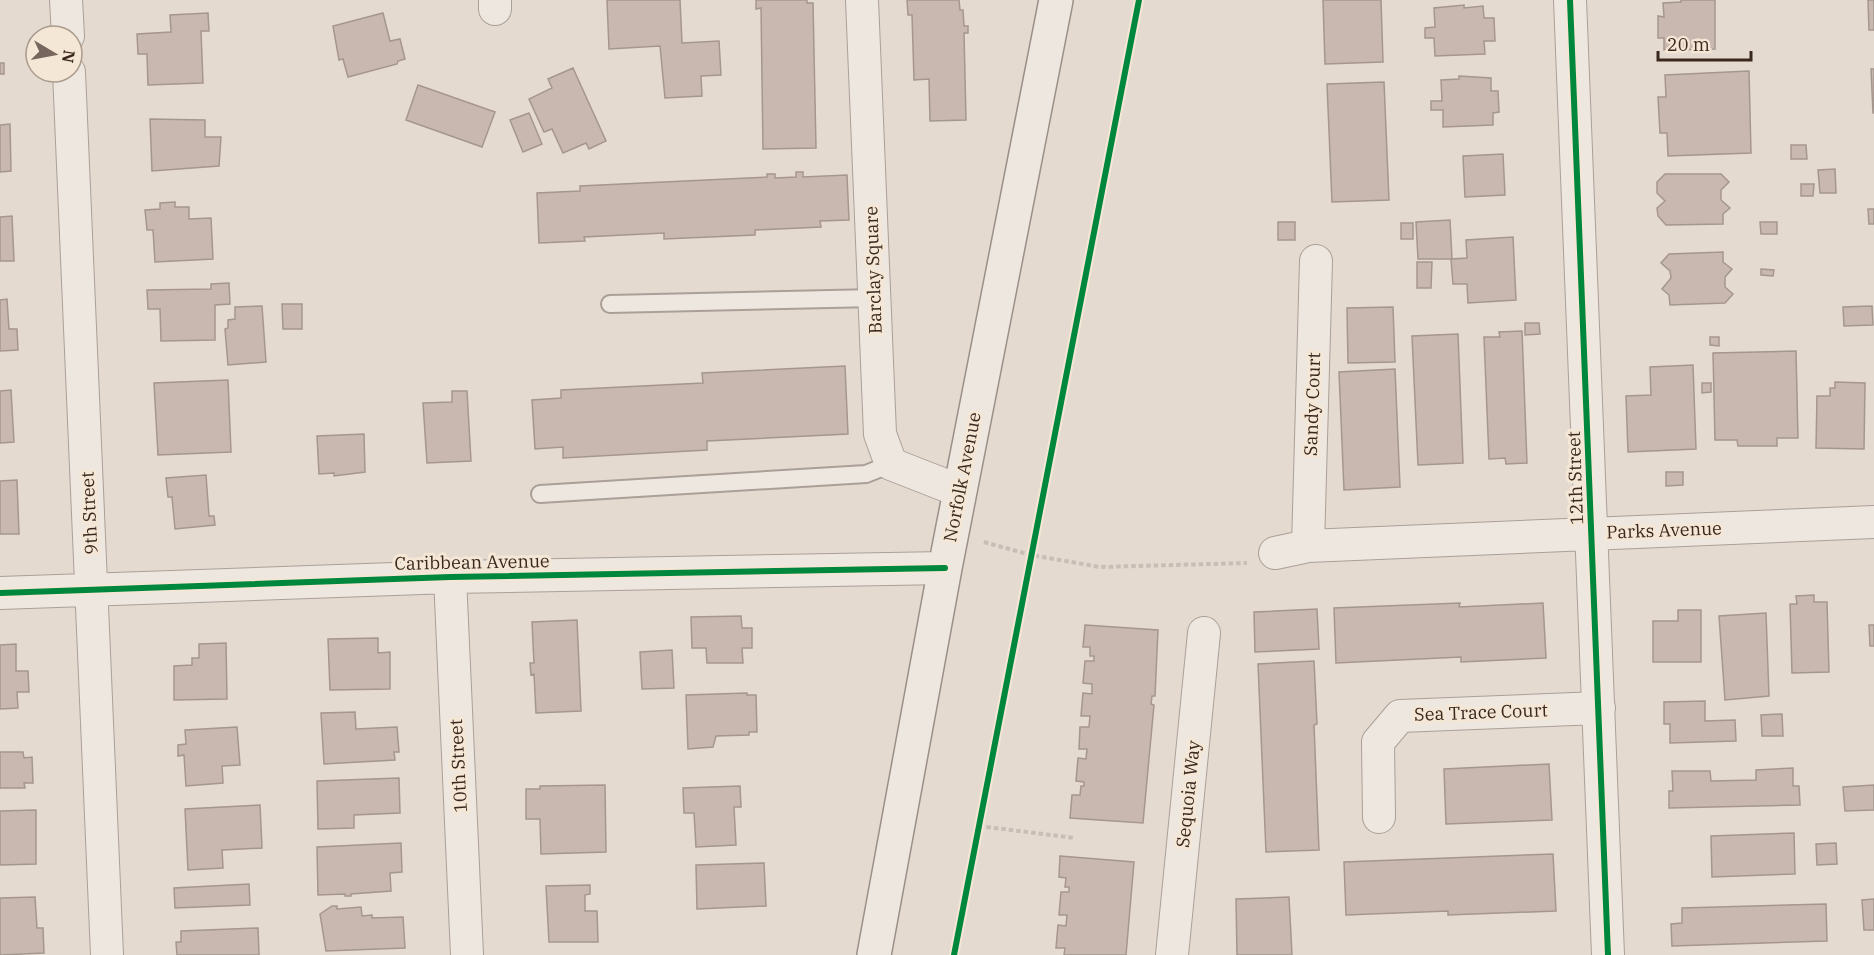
<svg xmlns="http://www.w3.org/2000/svg" width="1874" height="955" viewBox="0 0 1874 955" font-family="'IBM Plex Serif',serif">
<style>
.building{fill:#c9b8b0;stroke:#a5968e;stroke-width:1.5}
.lines{fill:none;stroke-linecap:round;stroke-linejoin:round}
.service-casing{stroke:#aaa098;stroke-width:20}
.minor-casing{stroke:#aaa098;stroke-width:34}
.secondary-casing{stroke:#9a9088;stroke-width:36}
.path{stroke:#c6beb7;stroke-width:4;stroke-dasharray:4.5 3;stroke-linecap:butt}
.service{stroke:#eee7e0;stroke-width:16}
.minor{stroke:#eee7e0;stroke-width:32}
.secondary{stroke:#eee7e0;stroke-width:33}
.cycleway-casing{stroke:#f5e7d6;stroke-width:10}
.cycleway{stroke:#00873e;stroke-width:6}
.labels{text-anchor:middle;dominant-baseline:central;stroke-width:6;stroke-linejoin:round;paint-order:stroke}
.street-label{font-size:18px;fill:#3a281f;stroke:#f5e7d6}
</style>
<rect width="100%" height="100%" fill="#e5dacf"/>
<path class="building" d="M607,0H680L682,43L719,41L721,75L701,76L702,96L665,98L660,46L609,49Z
M756,0H807V3H813L816,148L763,149L761,8L756,9Z
M907,0H959L960,10H963L964,26H968V33H964L966,120L930,121L929,79L914,80L912,15H908Z
M1323,0H1381L1383,62L1325,64Z
M1681,0H1715V49L1664,50V38H1658V16L1664,17L1663,3L1681,2Z
M1868,0H1874V30H1869Z
M1464,5V8L1483,6L1484,18H1494L1495,41H1484L1485,54L1435,56L1434,38H1425V28L1435,27L1434,8Z
M208,13L209,31H201L203,83L148,85L147,54H138L137,34L171,32L170,15Z
M383,13L390,41L400,39L405,59L398,61L397,64L348,77L343,59L339,60L333,26Z
M0,63H4V74H0Z
M573,68L606,141L589,149L586,143L563,153L552,129L544,132L529,99L552,88L548,79Z
M1871,69H1874V113H1873Z
M1749,71L1751,153L1668,156L1667,133H1660L1658,97H1666L1665,75Z
M1459,76L1491,78V91H1498L1499,112L1493,113V125L1443,127V110H1431V101H1442L1441,80L1459,79Z
M1384,82L1389,200L1332,202L1327,84Z
M418,85L495,112L482,147L406,120Z
M529,113L542,144L523,152L510,120Z
M150,119L205,120V137H221L219,166L152,171Z
M10,124L11,171L0,172V125Z
M1791,145H1806L1807,159H1791Z
M1503,154L1505,195L1465,197L1463,156Z
M1835,169L1836,193H1820L1818,170Z
M796,172H803V177L847,175L849,220L820,221L821,227L755,230V235L664,239V233L584,237L585,241L539,243L537,193L580,191V186L767,177V174H775V178L796,177Z
M1665,174H1721L1729,182L1721,190V200L1730,208L1723,214V224L1666,225L1658,216L1657,208L1665,201L1657,193V182Z
M1801,184H1814L1813,196H1801Z
M175,202V207H189V219L211,218L213,259L155,262L153,230H147L145,210L160,209V203Z
M1868,209H1874V224H1869Z
M12,216L14,261H0V217Z
M1450,220L1452,259H1418L1416,222Z
M1278,222H1295V240H1278Z
M1760,222H1777V234H1761Z
M1401,223H1413V239H1401Z
M1513,237L1516,300L1468,303L1467,284H1453L1451,259L1467,258L1466,240Z
M1723,252V262L1732,269L1725,277V287L1733,294L1725,303L1670,305L1669,295L1662,289L1671,278L1670,271L1661,263L1669,254Z
M1417,262H1432L1431,288H1417Z
M1761,269L1774,270L1773,276L1761,275Z
M229,283L230,304L215,305V340L161,341L160,309H148L147,290L211,289V284Z
M7,299L9,329H17L18,350L0,351V300Z
M282,304H302V329H283Z
M262,306L266,362L228,365L225,329L228,328V320L235,319V307Z
M1872,306L1873,325L1844,326L1843,307Z
M1393,307L1395,362L1348,363L1347,308Z
M1525,323H1539L1540,334L1525,335Z
M1522,331L1527,463L1506,464L1505,458L1489,459L1484,337H1500L1499,332Z
M1458,334L1463,463L1418,465L1412,336Z
M1710,337H1719V346L1710,345Z
M1796,351L1798,438H1777V446H1738L1737,440H1715L1713,353Z
M1693,365L1696,449L1628,452L1626,396L1651,395L1650,367Z
M845,366L848,434L707,441V450L563,458V447L535,449L532,400L561,398V390L703,383L702,373Z
M1395,369L1400,487L1344,490L1339,372Z
M228,380L231,452L158,455L154,383Z
M1835,382L1865,383L1864,449L1816,448L1817,396H1830V388H1835Z
M1702,383H1711V392L1702,393Z
M11,390L14,442L0,443V391Z
M452,391H467L471,461L427,463L423,403L452,402Z
M364,434L365,472L334,476V473L319,474L317,436Z
M1666,472H1683V485L1666,486Z
M206,475L209,516H214L215,525L175,529L172,497H168L166,478Z
M17,480L19,534H0V481Z
M1814,595V602H1827L1829,672L1792,673L1790,604H1797L1796,596Z
M1460,603L1459,607L1543,603L1546,658L1461,662V657L1336,663L1334,608Z
M1317,609L1319,649L1255,652L1254,612Z
M1678,610H1701V662H1653V621H1678Z
M1766,613L1769,696L1725,700L1719,616Z
M741,616L742,628H752V648H742L743,663H707L706,648H692L691,617Z
M577,620L581,711L536,713L534,674L531,675L530,663H534L532,622Z
M1085,625L1158,630L1155,696H1152L1151,704L1154,705L1143,823L1070,818L1072,795H1080L1081,786H1084V782L1076,781L1078,758L1086,759L1087,749H1079L1080,727H1089L1090,716H1081L1083,693L1092,694V684L1083,683L1085,661H1094V656H1090V647H1083Z
M1869,625H1874V646H1870Z
M378,638V653L390,652V689L330,690L328,639Z
M226,643L227,699L174,700V666L192,665V658H199V644Z
M16,644V671H28L29,692H17L18,708L0,709V645Z
M672,650L674,688L642,689L640,652Z
M1314,661L1317,724L1314,725L1319,850L1266,852L1258,664Z
M747,693V695H756L757,732H749V735L716,736L713,747L688,749L686,695Z
M1705,701V721L1735,720L1736,741L1670,743V724H1664V702Z
M355,712L356,729L397,727L399,752H394L395,760L324,764L321,713Z
M1782,714L1783,736H1762L1761,715Z
M237,727L240,765L222,766L223,783L186,786L184,755L178,756V745L186,744L185,730Z
M0,752H23L24,758L32,757L33,783H24L25,788H0Z
M1549,764L1552,820L1446,824L1444,769Z
M1793,768V786H1799L1800,805L1669,808V791H1673L1672,771H1710L1711,781L1756,780V770Z
M399,778L400,813L354,815V828L318,829L317,781Z
M605,785L606,852L541,854L540,819H526V789H540V786Z
M1874,785V810L1845,811L1843,787Z
M740,786L741,807H734L736,845L696,847L694,813H684L683,788Z
M260,805L262,848L222,850L223,868L188,870L185,809Z
M36,810V864L0,865V811Z
M1794,833L1795,874L1712,877L1711,836Z
M401,843L402,872L390,873L391,891L351,894V896H345V894L318,895L317,847Z
M1836,843L1837,864L1817,865L1816,844Z
M1553,854L1556,911L1448,915V911L1346,915L1344,862Z
M1060,856L1134,862L1126,955H1064L1065,948H1056L1058,925L1066,926L1067,915H1059L1061,892H1069V887H1065L1066,878L1059,877Z
M764,863L766,906L697,909L696,865Z
M249,884L250,905L175,908L174,888Z
M590,885V894L585,895V911H597L598,942H549L546,886Z
M35,897L37,928H43L44,953L0,955V898Z
M1289,897L1292,955H1237L1236,899Z
M1874,899V930H1864L1862,900Z
M1826,904L1827,941L1672,946L1671,924L1682,923V908Z
M332,906H337V909L361,907L362,916L372,915V918L403,917L405,948L326,951L320,914Z
M258,928L259,955H177L176,942H181V931Z"/>
<g class="lines">
<defs>
<path id="service" d="M610,304L875,298
M540,494L866,474L891,464"/>
<path id="minor" d="M66,0L68,36
M495,0V9
M862,0L880,434L891,464L960,491
M1570,0L1608,955
M69,72L107,955
M1308,546L1316,261
M1275,553L1308,546L1874,522
M450,577L467,955
M0,593L450,577L945,568
M1379,817L1378,742L1400,716L1599,708
M1172,955L1204,633"/>
<path id="secondary" d="M874,955L945,568L1056,0"/>
</defs>
<use href="#service" class="service-casing"/>
<use href="#minor" class="minor-casing"/>
<use href="#secondary" class="secondary-casing"/>
<path class="path" d="M984,542L1031,555L1100,567L1247,563
M979,826L1075,838"/>
<use href="#service" class="service"/>
<use href="#minor" class="minor"/>
<use href="#secondary" class="secondary"/>
<defs>
<path id="cycleway" d="M1570,0L1608,955
M0,593L450,577L945,568
M954,955L1139,0"/>
</defs>
<use href="#cycleway" class="cycleway-casing"/>
<use href="#cycleway" class="cycleway"/>
</g>
<g class="labels">
<g class="street-label">
<text transform="translate(873 270) rotate(-92)">Barclay Square</text>
<text transform="translate(1312 404) rotate(-88)">Sandy Court</text>
<text transform="translate(962 477) rotate(-79)">Norfolk Avenue</text>
<text transform="translate(1575 478) rotate(-92)">12th Street</text>
<text transform="translate(89 513) rotate(-93)">9th Street</text>
<text transform="translate(1664 530) rotate(-2)">Parks Avenue</text>
<text transform="translate(472 562) rotate(-1)">Caribbean Avenue</text>
<text transform="translate(1481 712) rotate(-2)">Sea Trace Court</text>
<text transform="translate(458 766) rotate(-93)">10th Street</text>
<text transform="translate(1188 794) rotate(-84)">Sequoia Way</text>
</g>
</g>
<g transform="translate(54 54) rotate(100)"><circle r="28" fill="#f5e7d6" stroke="#aa9b8d" stroke-width="1.5"/>
<path d="M0-4.5L10 22L0 15L-10 22Z" fill="#76665d"/>
<text y="-9" font-size="16" font-weight="bold" text-anchor="middle" fill="#3a281f">N</text>
</g>
<path d="M1658 51v9h93v-9" fill="none" stroke="#3a281f" stroke-width="3"/>
<text x="1667" y="51" font-size="18" fill="#3a281f" stroke="#f5e7d6" stroke-width="4.5" paint-order="stroke">20 m</text>
</svg>
